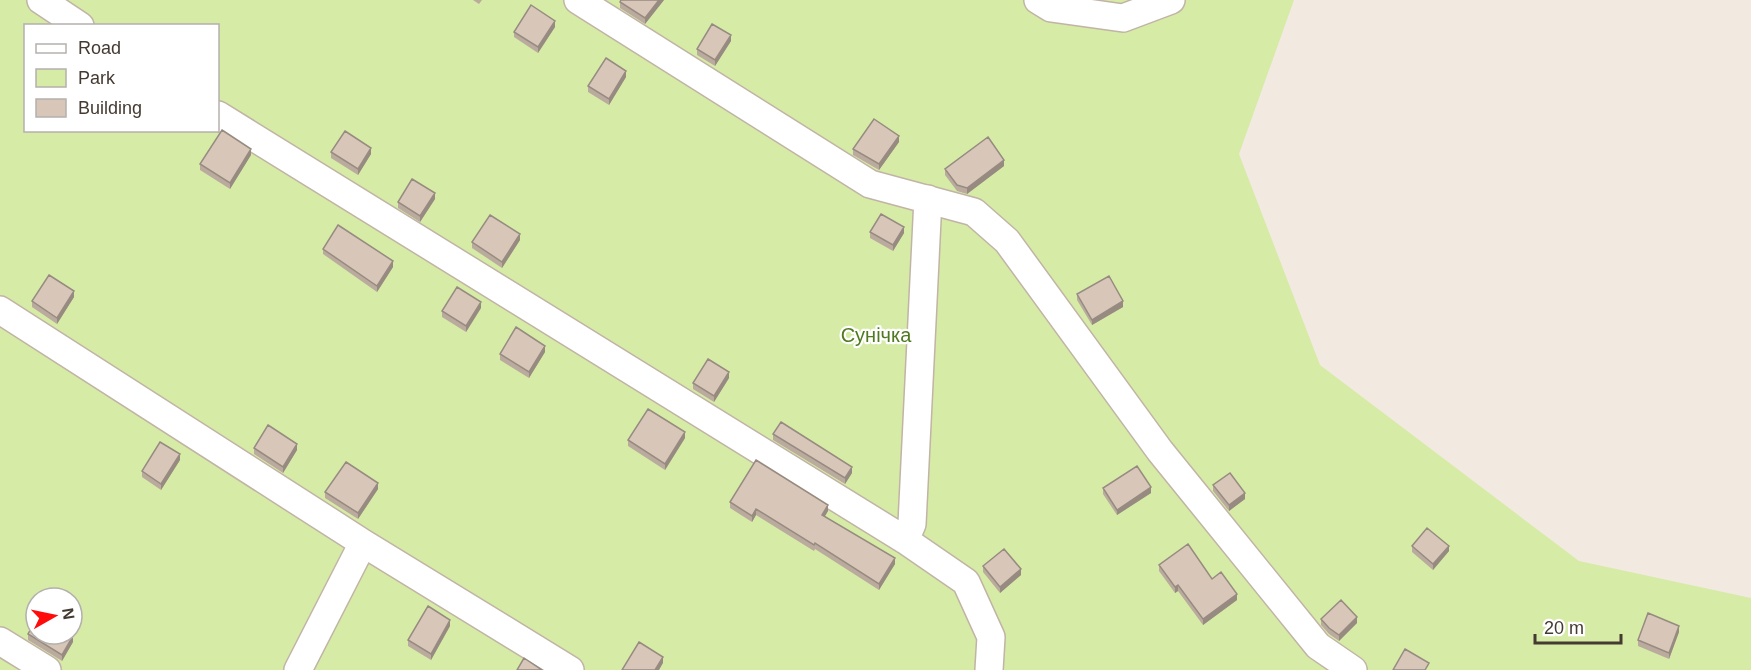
<svg xmlns="http://www.w3.org/2000/svg" width="1751" height="670" viewBox="0 0 1751 670" font-family="Helvetica,sans-serif">
<style>
.green{fill:#d6eba5;fill-rule:evenodd}
.lines{fill:none;stroke-linecap:round;stroke-linejoin:round}
.minor-casing{stroke:#c1b4a6;stroke-width:30}
.minor{stroke:#fff;stroke-width:27}
.wall{fill:#baab9e}
.shaded-wall{fill:#978b81}
.building{fill:#d8c7b8;stroke:#978b81;stroke-width:1.5}
.labels{text-anchor:middle;dominant-baseline:central;stroke-width:4.5;stroke-linejoin:round;paint-order:stroke}
.park-label{font-size:20px;fill:#507a20;stroke:#fff}
</style>
<rect width="100%" height="100%" fill="#f2eae1"/>
<path class="green" d="M0,0H1294L1239,154L1320,365L1579,561L1751,598V670H0ZM26,26H218V130H26ZM36,598H72V634H36Z"/>
<g class="lines">
<defs>
<path id="minor" d="M41,0L80,26
M578,0L870,184L974,212L1007,241L1160,451L1318,646L1353,670
M1038,0L1051,8L1123,18L1171,0
M218,115L905,540L966,582L991,637L989,670
M0,310L363,543L570,670
M905,540L912,524L928,199
M0,641L47,670
M298,670L363,543"/>
</defs>
<use href="#minor" class="minor-casing"/>
<use href="#minor" class="minor"/>
</g>
<path class="wall" d="M473,0H482L479,4Z
M621,0H664L645,24L620,8V2Z
M555,27L538,53L514,37V32Z
M731,41L715,66L697,55V49Z
M626,77L609,105L588,92V86Z
M899,142L879,170L853,155V149Z
M331,152L371,154L358,175L331,158Z
M251,155L230,189L200,170V164Z
M1004,166L967,194L957,191L945,175V169Z
M435,199L420,222L398,208V202Z
M870,232L904,233L893,251L870,238Z
M520,240L502,268L472,248V242Z
M323,249L393,267L377,292L323,254Z
M1077,294L1123,307L1092,325L1077,300Z
M74,297L57,324L32,307V301Z
M481,308L466,332L442,317V311Z
M545,352L529,378L500,360V354Z
M729,378L714,402L693,389V383Z
M773,434L852,473L845,484L773,440Z
M685,438L665,470L628,446V440Z
M254,448L297,450L283,473L254,454Z
M180,460L161,490L142,477V471Z
M1213,485L1245,499L1229,511L1213,491Z
M1103,488L1151,493L1117,515L1103,494Z
M378,489L358,519L325,498V492Z
M730,502L828,511L825,516L895,564L879,590L815,549L814,551L756,515L752,522L730,508Z
M1412,546L1449,551L1433,570L1412,552Z
M1159,565L1212,579L1237,600L1203,625L1178,591L1175,593L1159,571Z
M983,566L1021,575L1000,593L983,572Z
M1321,619L1357,623L1339,641L1329,634L1321,625Z
M450,626L431,660L408,646V640Z
M1679,632L1669,659L1638,646V640Z
M28,634L73,642L62,661L28,640Z"/>
<path class="shaded-wall" d="M659,0H664L645,24V18Z
M555,21V27L538,53V47Z
M731,35V41L715,66V60Z
M626,71V77L609,105V99Z
M899,136V142L879,170V164Z
M371,148V154L358,175V169Z
M251,149V155L230,189V183Z
M1004,160V166L967,194V188Z
M435,193V199L420,222V216Z
M904,227V233L893,251V245Z
M520,234V240L502,268V262Z
M393,261V267L377,292V286Z
M74,291V297L57,324V318Z
M1123,301V307L1092,325V320Z
M481,302V308L466,332V326Z
M545,346V352L529,378V372Z
M729,372V378L714,402V396Z
M685,432V438L665,470V464Z
M297,444V450L283,473V467Z
M180,454V460L161,490V484Z
M852,467V473L845,484V478Z
M378,483V489L358,519V513Z
M1151,487V493L1117,515V510Z
M1245,493V499L1229,511V505Z
M828,505V511L822,521V515Z
M756,509V515L752,522V516Z
M1449,546V551L1433,570V564Z
M895,558V564L879,590V584Z
M1021,569V575L1000,593V587Z
M1178,585V591L1175,593V587Z
M1237,594V600L1203,625V619Z
M1357,617V623L1339,641V635Z
M450,620V626L431,660V654Z
M1679,626V632L1669,659V653Z
M73,636V642L62,661V655Z
M663,657V663L659,670H655Z"/>
<path class="building" d="M621,0H659L645,18L620,2Z
M531,5L555,21L538,47L514,32Z
M712,24L731,35L715,60L697,49Z
M606,58L626,71L609,99L588,86Z
M874,119L899,136L879,164L853,149Z
M222,130L251,149L230,183L200,164Z
M345,131L371,148L358,169L331,152Z
M988,137L1004,160L967,188L957,185L945,169Z
M412,179L435,193L420,216L398,202Z
M881,214L904,227L893,245L870,232Z
M490,215L520,234L502,262L472,242Z
M338,225L393,261L377,286L323,249Z
M49,275L74,291L57,318L32,301Z
M1109,276L1123,301L1092,320L1077,294Z
M457,287L481,302L466,326L442,311Z
M516,327L545,346L529,372L500,354Z
M708,359L729,372L714,396L693,383Z
M648,409L685,432L665,464L628,440Z
M781,422L852,467L845,478L773,434Z
M268,425L297,444L283,467L254,448Z
M160,442L180,454L161,484L142,471Z
M756,460L828,505L822,515L895,558L879,584L815,543L814,545L756,509L752,516L730,502Z
M346,462L378,483L358,513L325,492Z
M1137,466L1151,487L1117,510L1103,488Z
M1230,473L1245,493L1229,505L1213,485Z
M1427,528L1449,546L1433,564L1412,546Z
M1188,544L1212,579L1221,572L1237,594L1203,619L1178,585L1175,587L1159,565Z
M1004,549L1021,569L1000,587L983,566Z
M1341,600L1357,617L1339,635L1329,628L1321,619Z
M428,606L450,620L431,654L408,640Z
M1648,613L1679,626L1669,653L1638,640Z
M36,620V634H70L73,636L62,655L28,634Z
M639,642L663,657L655,670H622Z
M1405,649L1429,663L1425,670H1393Z
M524,658L542,670H517Z"/>
<g class="labels">
<g class="park-label">
<text x="876" y="335">Сунічка</text>
</g>
</g>
<rect x="24" y="24" width="195" height="108" fill="#ffffff" stroke="#b4b0ad" stroke-width="1.5"/>
<rect x="36" y="44" width="30" height="9" fill="#ffffff" stroke="#b4b0ad" stroke-width="1.5"/>
<text x="78" y="54" font-size="18" fill="#443a31">Road</text>
<rect x="36" y="69" width="30" height="18" fill="#d6eba5" stroke="#b4b0ad" stroke-width="1.5"/>
<text x="78" y="84" font-size="18" fill="#443a31">Park</text>
<rect x="36" y="99" width="30" height="18" fill="#d8c7b8" stroke="#b4b0ad" stroke-width="1.5"/>
<text x="78" y="114" font-size="18" fill="#443a31">Building</text>
<g transform="translate(54 616) rotate(81)"><circle r="28" fill="#ffffff" stroke="#b4b0ad" stroke-width="1.5"/>
<path d="M0-4.5L10 22L0 15L-10 22Z" fill="#ff0b0b"/>
<text y="-9" font-size="16" font-weight="bold" text-anchor="middle" fill="#443a31">N</text>
</g>
<path d="M1535 634v9h86v-9" fill="none" stroke="#443a31" stroke-width="3"/>
<text x="1544" y="634" font-size="18" fill="#443a31" stroke="#ffffff" stroke-width="4.5" paint-order="stroke">20 m</text>
</svg>
